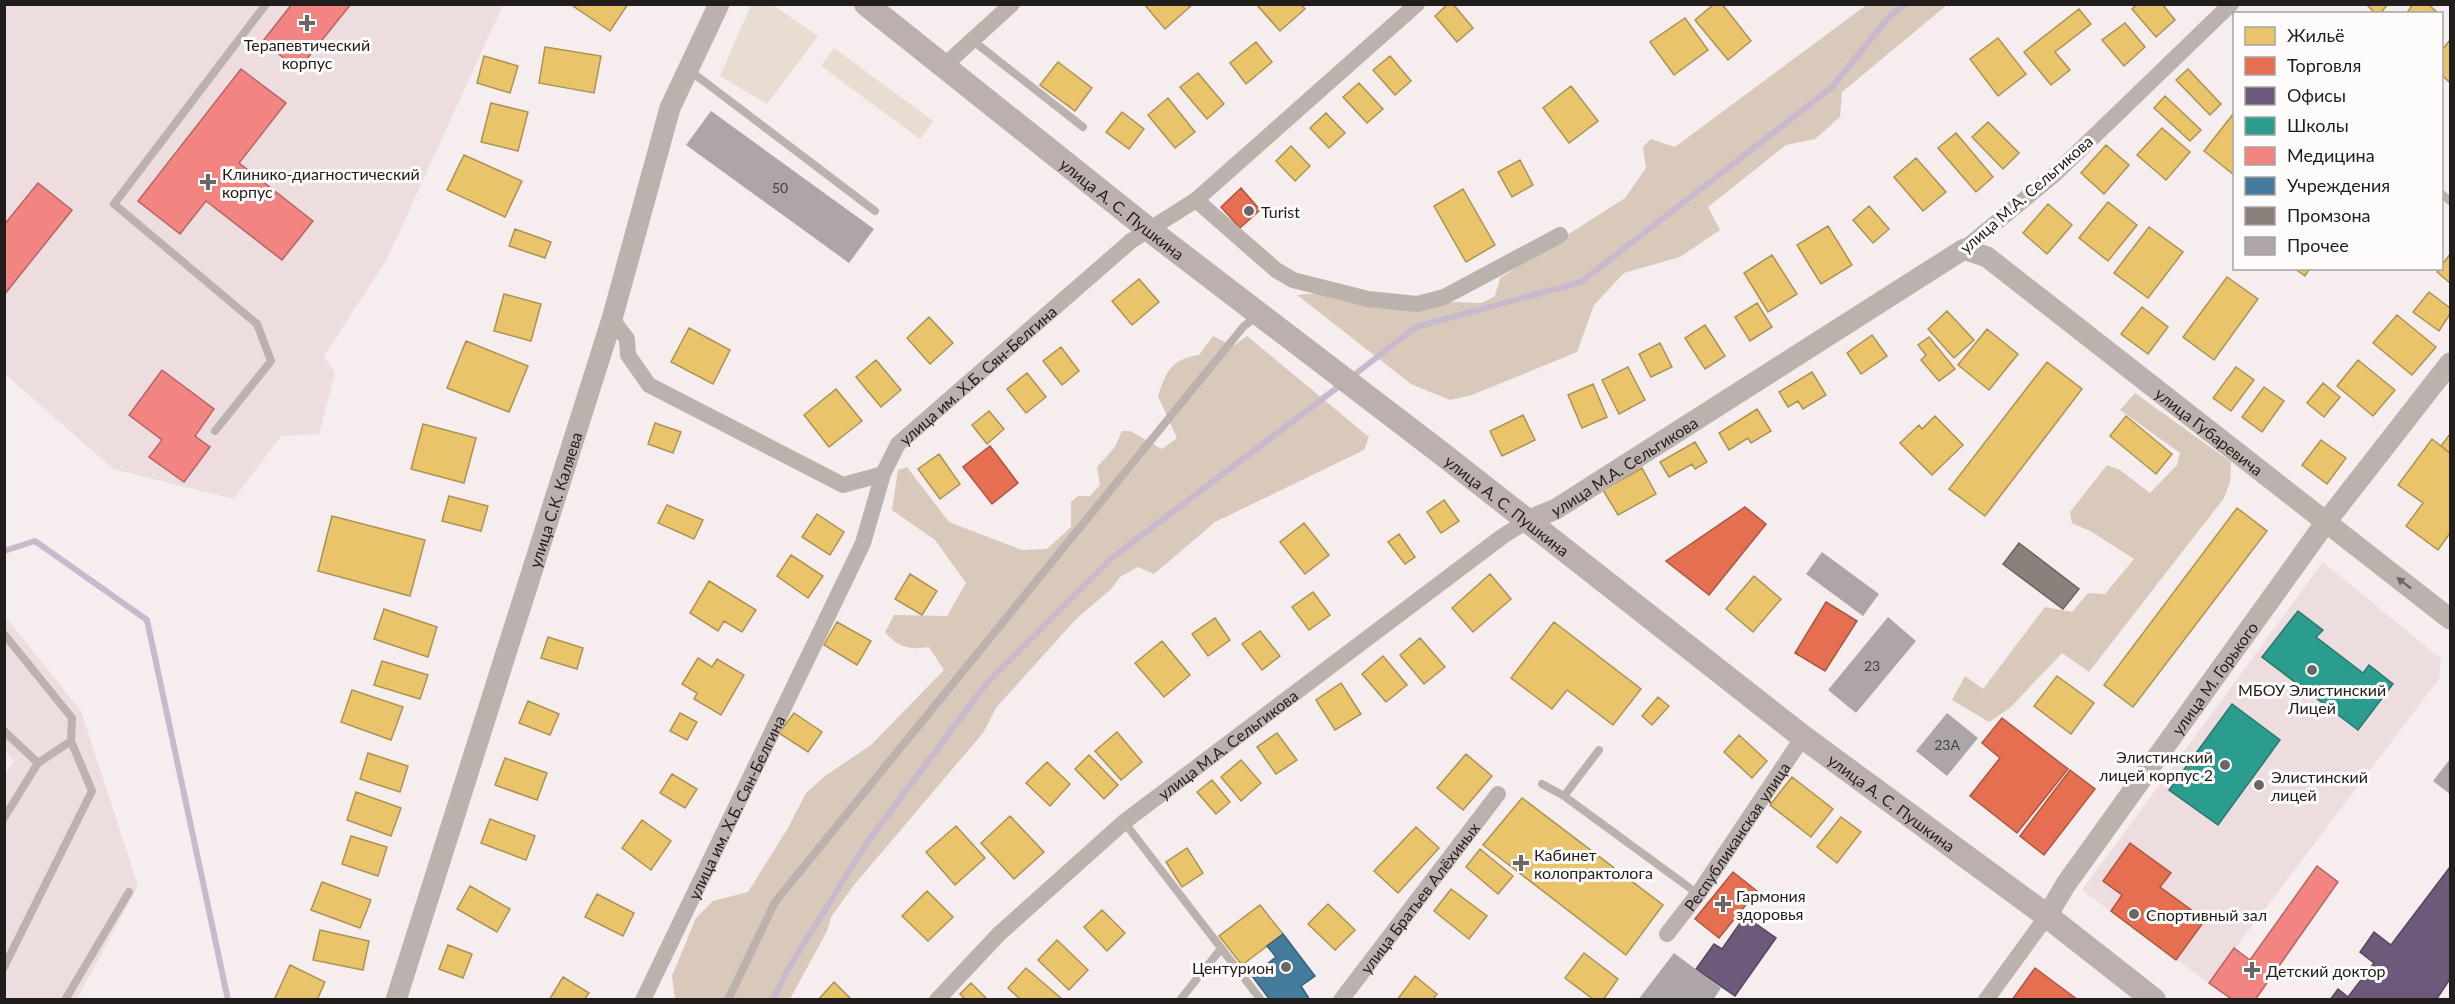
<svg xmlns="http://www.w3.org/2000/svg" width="2455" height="1004" viewBox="0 0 2455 1004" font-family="Lato,sans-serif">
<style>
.built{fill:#edddde}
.green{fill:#e9dcd0}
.forest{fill:#d8c9bb}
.homes{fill:#e9c46a;stroke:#ad9253;stroke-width:1.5}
.shops{fill:#e76f51;stroke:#ac5641;stroke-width:1.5}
.offices{fill:#6d597a;stroke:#56475e;stroke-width:1.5}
.schools{fill:#2a9d8f;stroke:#28776d;stroke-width:1.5}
.health{fill:#f28482;stroke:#b46564;stroke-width:1.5}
.public{fill:#457b9d;stroke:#3a5f77;stroke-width:1.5}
.industry{fill:#8a817c;stroke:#6b6360;stroke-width:1.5}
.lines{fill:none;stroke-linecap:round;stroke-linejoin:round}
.stream{stroke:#c8bacc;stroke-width:6}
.building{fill:#aea5a8}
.service{stroke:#bbb2ad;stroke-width:8}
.minor{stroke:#bbb2ad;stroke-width:16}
.tertiary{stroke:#bbb2ad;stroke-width:21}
.secondary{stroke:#bbb0ad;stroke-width:24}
.oneway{fill:#6e6865}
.poi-dot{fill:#6c6666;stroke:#fefbfb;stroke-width:2}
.labels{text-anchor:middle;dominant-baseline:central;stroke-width:6;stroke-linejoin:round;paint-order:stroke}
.number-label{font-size:14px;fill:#453f40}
.poi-label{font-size:16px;fill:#221d1d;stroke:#fefbfb;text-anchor:start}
.street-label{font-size:16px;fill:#221d1d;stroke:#fefbfb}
</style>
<rect width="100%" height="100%" fill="#f6eeee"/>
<path class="built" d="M5,5H503L387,259L324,356L335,373L319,434L281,436L234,499L113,469L5,374Z
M2323,562L2441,659L2439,679L2209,983L2082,890Z
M4,615L81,711L138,886L77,999H5L4,776L14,761L5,750Z"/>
<path class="green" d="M751,5H773L818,36L767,104L720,76Z
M834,48L933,121L920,139L821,66Z"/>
<path class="forest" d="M1865,6L1947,5L1842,92L1840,117L1815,139L1786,145L1708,207L1720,230L1680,257L1624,273L1594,305L1577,352L1472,395L1450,400L1411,384L1297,295L1318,293L1413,311L1454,302L1482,303L1495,296L1500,278L1625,198L1646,168L1643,147L1651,139L1675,147Z
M1213,336L1233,346L1247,336L1369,437L1364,450L1215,522L1154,574L1138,567L1120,577L1111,589L1075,620L996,708L983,733L854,885L831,917L827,931L790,999H675L672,976L696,918L713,901L748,892L788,828L806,793L825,776L871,745L944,670L929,647C910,650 898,648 885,632L894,615L947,616L966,583L935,540L892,510L898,470L907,467L949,522L1022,550L1047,549L1071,527V502L1078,496H1090L1100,485L1097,467L1115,447L1122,431H1130L1162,449L1177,438L1158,396C1166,372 1171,359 1199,355Z
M2135,393L2231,462L2230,482L2224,498L2089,672L2062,653L2010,708L1989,722L1952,700L1965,676L1983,689L2045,607L2072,612L2088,593L2105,594L2134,559L2092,532L2072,523L2070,512L2107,465L2120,470L2150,493L2177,465L2180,453L2120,410Z"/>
<path class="homes" d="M574,4H628L610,31L573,6Z
M1144,4H1193L1165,29Z
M1256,4H1301L1305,9L1280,31Z
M1448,4H1453L1473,28L1457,42L1435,16Z
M1714,4H1722L1751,41L1728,60L1695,20Z
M2137,4H2162L2175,20L2156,37L2132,9Z
M2366,4H2388L2380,14H2376Z
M2413,4H2428L2439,14H2406Z
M2079,9L2091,24L2055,52L2070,70L2051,85L2024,52Z
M1685,18L1708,50L1674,75L1650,42Z
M2125,23L2145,47L2124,66L2102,40Z
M1998,38L2026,74L1998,96L1970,59Z
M2450,40V83L2442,75V50Z
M1256,42L1272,62L1246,84L1230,63Z
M545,47L601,56L594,93L539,83Z
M484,56L518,66L510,93L477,83Z
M1390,56L1411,81L1395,95L1373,70Z
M1058,62L1092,88L1075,111L1040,85Z
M2188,69L2221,104L2210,115L2176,80Z
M1198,73L1224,104L1207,119L1180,87Z
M1359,83L1383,109L1367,123L1343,97Z
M1571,86L1598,121L1569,143L1543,108Z
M2165,96L2201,130L2190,141L2154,108Z
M1168,98L1195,132L1175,148L1148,115Z
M491,103L528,112L518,151L481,142Z
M1122,112L1144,129L1129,149L1106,132Z
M1326,113L1345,133L1329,148L1310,128Z
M2234,113V175L2204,151Z
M1988,122L2019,153L2003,169L1972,137Z
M2162,128L2190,152L2166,180L2137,155Z
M1956,133L1993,177L1976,192L1938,148Z
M2106,145L2129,165L2104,194L2081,173Z
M1291,146L1310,166L1295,181L1276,161Z
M464,155L522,181L505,217L447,190Z
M1916,158L1946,192L1923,211L1894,177Z
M1520,160L1533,185L1512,197L1498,172Z
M1463,189L1495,245L1466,262L1434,206Z
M2108,202L2137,225L2108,261L2079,238Z
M2048,204L2072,225L2047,254L2023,233Z
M1869,206L1889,229L1873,243L1853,220Z
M1828,226L1852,265L1821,284L1797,245Z
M2149,227L2183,252L2148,298L2114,273Z
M515,229L551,242L545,258L509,246Z
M2450,254V283L2437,272Z
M1772,255L1797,294L1768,312L1744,273Z
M2294,268H2310L2305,276Z
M2227,277L2258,299L2214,360L2183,337Z
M1139,279L1159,302L1132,325L1112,301Z
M2429,292L2450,308V314L2439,331L2413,312Z
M504,294L541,304L531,341L494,331Z
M1757,303L1772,327L1750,341L1735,317Z
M2142,307L2168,327L2148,354L2121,334Z
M1947,311L1974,340L1954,358L1928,329Z
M2397,315L2436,347L2412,375L2373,343Z
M929,317L953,343L930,364L907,338Z
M1705,325L1725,356L1705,369L1685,338Z
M689,328L730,350L713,384L671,362Z
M1987,329L2018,354L1989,390L1958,365Z
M1872,335L1887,356L1861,374L1847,353Z
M1929,337L1955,369L1939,381L1921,360L1926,355L1918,345Z
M466,341L528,366L509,412L447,388Z
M1660,343L1672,367L1651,377L1639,354Z
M1061,347L1079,371L1062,385L1043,361Z
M876,360L901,390L881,407L856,377Z
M2358,360L2395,390L2373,416L2337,386Z
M2047,362L2082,389L1985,516L1949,489Z
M1628,367L1645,400L1619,414L1602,380Z
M2236,367L2254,380L2231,411L2213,398Z
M1812,372L1826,395L1803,409L1798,401L1788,407L1779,392Z
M1027,373L1046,397L1026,413L1007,389Z
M2323,383L2340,397L2324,417L2307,403Z
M1593,384L1607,417L1582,428L1568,395Z
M2264,387L2284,401L2262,432L2242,417Z
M836,389L862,421L829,447L804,415Z
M1757,409L1771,431L1751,443L1748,438L1729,450L1719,433Z
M989,411L1004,429L987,444L972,425Z
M1523,415L1535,440L1502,456L1490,431Z
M1935,416L1963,445L1932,475L1900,443L1919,425L1922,429Z
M2126,416L2172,454L2156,474L2110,436Z
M655,423L681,432L673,453L648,444Z
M423,424L476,438L464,483L411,469Z
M2450,434V453L2441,446Z
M2432,439L2450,453V533L2438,550L2406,526L2423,503L2398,485Z
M2321,440L2346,458L2327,484L2302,465Z
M1695,442L1707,462L1695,469L1692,464L1669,477L1660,462Z
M939,454L960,484L940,499L918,469Z
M1642,468L1656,494L1618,515L1603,490Z
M449,496L488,506L481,531L442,521Z
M1444,500L1459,521L1441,533L1427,512Z
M667,505L703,520L694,539L658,523Z
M2237,508L2267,531L2133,707L2104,685Z
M817,514L844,532L830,555L802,537Z
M332,516L425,540L410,596L318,571Z
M1304,523L1329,555L1305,574L1280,542Z
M1399,534L1415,557L1405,564L1388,542Z
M791,555L823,576L808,598L777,576Z
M910,574L937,591L922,615L895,599Z
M1490,574L1511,599L1473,632L1452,608Z
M1754,576L1781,599L1753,632L1726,609Z
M709,581L756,610L742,632L724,621L718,631L690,613Z
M1313,592L1330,615L1309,630L1292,607Z
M384,609L437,627L428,657L374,639Z
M1215,618L1230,640L1208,656L1192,634Z
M837,622L871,641L857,665L824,645Z
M1554,622L1641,689L1613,725L1567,690L1552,709L1511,678Z
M1260,631L1280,656L1262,670L1242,644Z
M548,637L583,648L577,669L541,658Z
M1420,638L1445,667L1424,684L1400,655Z
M1162,641L1190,675L1164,697L1135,663Z
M1383,656L1407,685L1386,702L1362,674Z
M698,658L712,667L717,659L744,675L721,715L694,699L697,693L682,684Z
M382,661L428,675L420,699L374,685Z
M2057,676L2094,703L2071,734L2034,706Z
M1341,683L1361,714L1335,730L1316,700Z
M352,690L403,707L391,740L341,722Z
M1658,697L1669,706L1652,725L1642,716Z
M528,701L559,714L550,735L519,723Z
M680,713L697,722L687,740L670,731Z
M794,713L822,732L808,752L779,733Z
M1117,732L1142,762L1121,780L1095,751Z
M1277,733L1297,760L1276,774L1257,747Z
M1739,735L1767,761L1752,778L1724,752Z
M368,753L408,766L400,792L360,779Z
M1466,754L1492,776L1463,810L1437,788Z
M1089,755L1118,785L1104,799L1075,769Z
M505,758L547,773L537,800L495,785Z
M1241,760L1261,783L1241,801L1221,777Z
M1047,762L1070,784L1050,806L1026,783Z
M672,774L697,789L685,808L660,793Z
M1792,777L1833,809L1811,837L1770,805Z
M1212,780L1230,802L1216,814L1197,792Z
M356,792L401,808L391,836L347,820Z
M1522,798L1663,905L1626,955L1483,845Z
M1010,816L1044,852L1014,879L981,843Z
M1841,817L1861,832L1837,863L1817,847Z
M490,819L535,836L526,860L481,843Z
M642,820L671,841L651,870L622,848Z
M956,826L985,858L955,885L926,852Z
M1416,827L1439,848L1398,893L1374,871Z
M351,836L387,847L378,876L342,864Z
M1187,848L1203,873L1182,887L1166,862Z
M1480,849L1513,876L1498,894L1466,867Z
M322,882L371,900L360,928L311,910Z
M470,886L510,909L497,932L457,909Z
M1451,889L1487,916L1469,939L1434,911Z
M927,891L953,917L928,941L902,916Z
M597,894L634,913L623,936L585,917Z
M1328,904L1355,930L1335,950L1308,924Z
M1260,905L1283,934L1242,965L1219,936Z
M1102,910L1125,933L1107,951L1084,927Z
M320,930L369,941L363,970L313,960Z
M1057,940L1088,970L1069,990L1038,960Z
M448,945L472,954L463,978L439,969Z
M1584,953L1618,979L1603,1000H1594L1565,978Z
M290,965L325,982L317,1000H274Z
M1026,968L1063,1000H1021L1008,988Z
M1415,976L1437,994L1432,1000H1397Z
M563,977L589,993L584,1000H549Z
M834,982L852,1000H818Z
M971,983L988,1000H966L960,994Z"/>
<path class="shops" d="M1241,188L1260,210L1240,228L1221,207Z
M990,446L1018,483L992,504L963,467Z
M1745,507L1766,524L1709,595L1666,561Z
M1826,602L1857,621L1825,671L1795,653Z
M2002,718L2068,769L2017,833L1970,796L2000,758L1982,743Z
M2070,770L2095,789L2044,855L2020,836Z
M2130,843L2171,873L2160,887L2205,920L2176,960L2111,911L2122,895L2103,881Z
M1733,872L1757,891L1719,938L1695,919Z
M2035,968L2078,1000H2012Z"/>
<path class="offices" d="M2450,867V979L2436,1000H2330L2338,989L2348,997L2374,963L2360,952L2374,932L2391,945Z
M1745,916L1776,938L1735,996L1696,969L1714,944L1722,949Z"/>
<path class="schools" d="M2298,611L2323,630L2316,637L2363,673L2369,665L2393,684L2358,730L2262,657Z
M2232,704L2280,740L2218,825L2169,790Z"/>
<path class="health" d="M292,4H351L298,70L263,41Z
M241,69L286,103L239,163L313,221L282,260L206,201L180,234L138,201Z
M38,183L72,210L4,295V225Z
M162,370L214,409L195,436L210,447L184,482L149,457L162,440L129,415Z
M2317,866L2338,882L2255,1000H2233L2209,983L2234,948L2250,960Z"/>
<path class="public" d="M1283,934L1315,976L1301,986L1310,1000H1270L1252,976L1276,957L1267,946Z"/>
<path class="industry" d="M2019,543L2079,589L2063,609L2003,564Z"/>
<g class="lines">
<path class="stream" d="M1350,378L1416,327L1581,282L1831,88L1890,16L1906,4
M4,551L35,541L147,620L228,1000
M773,1000L787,971L866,844L986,684L1113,557L1342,384"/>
</g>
<path class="building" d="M711,111L874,229L849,263L686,145Z
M1822,552L1879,594L1863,616L1806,574Z
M1888,617L1916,641L1856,713L1828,690Z
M1947,713L1978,738L1947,776L1916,751Z
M2450,759V794L2433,781Z
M1674,953L1721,988L1713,1000H1638Z"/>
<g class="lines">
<path class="service" d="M972,40L1083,127
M689,70L875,211
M2442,194L2450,201
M215,431L271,361L257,324L114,204L266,4
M4,634L72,718L71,741L92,791L4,967
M4,731L38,763L4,818
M38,763L71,741
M1542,784L1564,796L1698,894
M1564,796L1599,750
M1124,822L1261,1000
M65,1000L129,892
M728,1000L775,902L1244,326L1259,315
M1180,1000L1220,950"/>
<g class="minor">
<path d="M945,65L1012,4"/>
<path d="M1196,200L1276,270L1293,280L1368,299L1417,304L1444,297L1560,235"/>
<path d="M1964,249L2055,174L2231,4"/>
<path d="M612,319L627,339L628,355L649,385L843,485L883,474"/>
<path id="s1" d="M1667,934L1698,894L1803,737"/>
<path id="s2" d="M643,1000L863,543L883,474L898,444L1131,241L1196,200L1417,4"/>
<path id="s3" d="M937,1000L999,934L1124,822L1503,536L1527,521"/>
<path id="s4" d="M1341,1000L1498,794"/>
<path d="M1986,1000L2047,916"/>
</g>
<g class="tertiary">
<path id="s5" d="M1527,521L1556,509L1964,249L1987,257L2450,619"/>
<path id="s6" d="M2047,916L2066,884L2326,522L2450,363"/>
<path id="s7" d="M396,1000L612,319L670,108L719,4"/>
</g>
<path class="secondary" id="s8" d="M866,4L1148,229L1441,453L1803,737L2047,916L2154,1000"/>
</g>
<defs><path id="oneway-solid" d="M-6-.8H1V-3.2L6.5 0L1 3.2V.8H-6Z" transform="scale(1.5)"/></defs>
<use class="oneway" href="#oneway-solid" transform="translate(2404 583) rotate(-142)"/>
<g class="poi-dot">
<path d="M304 14h6v6h6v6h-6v6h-6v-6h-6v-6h6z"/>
<path d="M205 173h6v6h6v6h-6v6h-6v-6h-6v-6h6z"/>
<circle cx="1249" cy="211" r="6"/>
<circle cx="2312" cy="670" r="6"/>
<circle cx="2225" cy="765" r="6"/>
<circle cx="2259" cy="785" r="6"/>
<path d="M1518 854h6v6h6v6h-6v6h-6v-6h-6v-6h6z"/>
<path d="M1720 895h6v6h6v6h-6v6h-6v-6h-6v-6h6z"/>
<circle cx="2134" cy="914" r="6"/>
<circle cx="1286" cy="967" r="6"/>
<path d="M2249 961h6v6h6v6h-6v6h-6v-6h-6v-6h6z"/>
</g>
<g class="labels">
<g class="number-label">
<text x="780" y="187">50</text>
<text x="1872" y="665">23</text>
<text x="1947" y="744">23А</text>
</g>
<g class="poi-label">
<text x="307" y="44" text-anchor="middle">Терапевтический<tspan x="307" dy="18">корпус</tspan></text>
<text x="222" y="173">Клинико-диагностический<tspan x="222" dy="18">корпус</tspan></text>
<text x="1261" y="211">Turist</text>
<text x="2312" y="689" text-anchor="middle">МБОУ Элистинский<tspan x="2312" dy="18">Лицей</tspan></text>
<text x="2213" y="756" text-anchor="end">Элистинский<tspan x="2213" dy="18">лицей корпус 2</tspan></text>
<text x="2271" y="776">Элистинский<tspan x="2271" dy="18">лицей</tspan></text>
<text x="1534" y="854">Кабинет<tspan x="1534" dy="18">колопрактолога</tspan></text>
<text x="1736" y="895">Гармония<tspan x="1736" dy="18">здоровья</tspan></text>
<text x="2146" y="914">Спортивный зал</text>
<text x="1274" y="967" text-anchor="end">Центурион</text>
<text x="2266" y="970">Детский доктор</text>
</g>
<g class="street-label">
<text transform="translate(2026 194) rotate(-41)">улица М.А. Сельгикова</text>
<text stroke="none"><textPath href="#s8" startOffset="328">улица А. С. Пушкина</textPath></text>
<text stroke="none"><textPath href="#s2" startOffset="718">улица им. Х.Б. Сян-Белгина</textPath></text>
<text stroke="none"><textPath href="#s5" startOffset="822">улица Губаревича</textPath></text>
<text stroke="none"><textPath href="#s5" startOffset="112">улица М.А. Сельгикова</textPath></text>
<text stroke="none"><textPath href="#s7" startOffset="525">улица С.К. Каляева</textPath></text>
<text stroke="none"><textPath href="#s8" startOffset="814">улица А. С. Пушкина</textPath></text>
<text stroke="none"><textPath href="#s6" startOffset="291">улица М. Горького</textPath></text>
<text stroke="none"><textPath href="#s3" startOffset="388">улица М.А. Сельгикова</textPath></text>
<text stroke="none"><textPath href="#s8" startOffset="1300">улица А. С. Пушкина</textPath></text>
<text stroke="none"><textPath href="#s2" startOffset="214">улица им. Х.Б. Сян-Белгина</textPath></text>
<text stroke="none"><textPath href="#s1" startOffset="120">Республиканская улица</textPath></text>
<text stroke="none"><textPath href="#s4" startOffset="129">улица Братьев Алёхиных</textPath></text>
</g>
</g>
<rect width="2455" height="1004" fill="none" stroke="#221d1d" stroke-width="12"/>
<rect x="2233" y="12" width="210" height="258" fill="#fefbfb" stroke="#a6a2a2" stroke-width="1.5"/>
<rect x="2245" y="27" width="30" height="18" fill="#e9c46a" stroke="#a6a2a2" stroke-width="1.5"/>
<text x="2287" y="42" font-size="18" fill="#221d1d">Жильё</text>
<rect x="2245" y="57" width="30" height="18" fill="#e76f51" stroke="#a6a2a2" stroke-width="1.5"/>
<text x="2287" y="72" font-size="18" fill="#221d1d">Торговля</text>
<rect x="2245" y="87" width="30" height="18" fill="#6d597a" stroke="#a6a2a2" stroke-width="1.5"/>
<text x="2287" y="102" font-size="18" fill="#221d1d">Офисы</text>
<rect x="2245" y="117" width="30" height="18" fill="#2a9d8f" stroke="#a6a2a2" stroke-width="1.5"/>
<text x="2287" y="132" font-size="18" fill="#221d1d">Школы</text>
<rect x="2245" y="147" width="30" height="18" fill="#f28482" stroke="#a6a2a2" stroke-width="1.5"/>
<text x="2287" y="162" font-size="18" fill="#221d1d">Медицина</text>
<rect x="2245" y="177" width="30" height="18" fill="#457b9d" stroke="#a6a2a2" stroke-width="1.5"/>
<text x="2287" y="192" font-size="18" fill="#221d1d">Учреждения</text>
<rect x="2245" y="207" width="30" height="18" fill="#8a817c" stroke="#a6a2a2" stroke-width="1.5"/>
<text x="2287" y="222" font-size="18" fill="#221d1d">Промзона</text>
<rect x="2245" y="237" width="30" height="18" fill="#aea5a8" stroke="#a6a2a2" stroke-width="1.5"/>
<text x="2287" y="252" font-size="18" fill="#221d1d">Прочее</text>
</svg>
